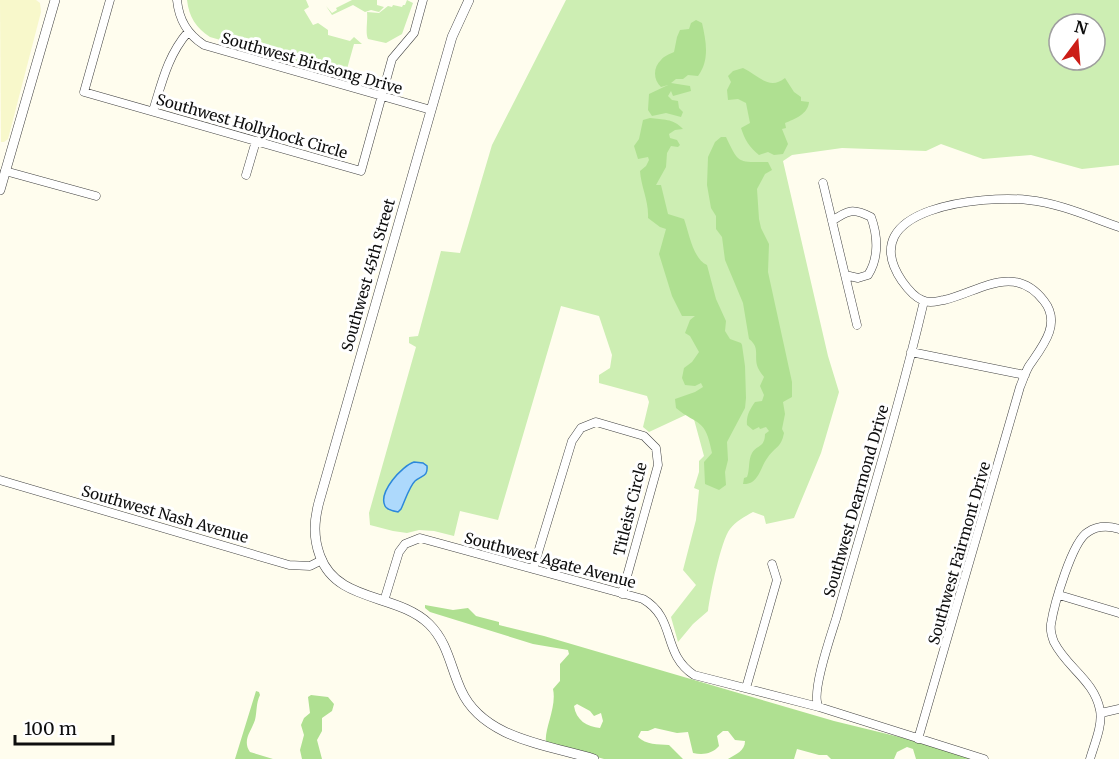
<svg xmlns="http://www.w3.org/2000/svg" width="1119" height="759" viewBox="0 0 1119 759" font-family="Merriweather,serif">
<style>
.farmland{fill:#f8f8cb}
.green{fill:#cdeeb3;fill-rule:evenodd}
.forest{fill:#afe091;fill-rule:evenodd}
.water{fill:#add9fc;stroke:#2c88db;stroke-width:1.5}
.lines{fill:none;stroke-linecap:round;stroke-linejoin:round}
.minor-casing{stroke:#414141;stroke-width:9}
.tertiary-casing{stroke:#414141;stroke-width:10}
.minor{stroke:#fff;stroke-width:8}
.tertiary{stroke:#fff;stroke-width:9}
.labels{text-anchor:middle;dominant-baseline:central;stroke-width:6;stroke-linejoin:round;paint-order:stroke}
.street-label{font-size:15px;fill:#0e0e0e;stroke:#fff}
</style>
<rect width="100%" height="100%" fill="#fffdee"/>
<path class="farmland" d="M0,0H36L40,3L41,12L8,139L4,142H1Z"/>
<path class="green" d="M187,0H306L309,7L304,10L313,25L318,23L328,30V35L350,41L354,37L362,44H354L345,76L210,37C196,28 189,17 187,0Z
M352,0H377V5L384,7L379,12L371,10L365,12L353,5L332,15L326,6L332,13L337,10L336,8Z
M407,0L413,3L402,34L386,43L368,39C365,33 368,20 367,12L379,13L388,6L392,7L393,5L402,7L403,5H405Z
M566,0H1119V165L1082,169L1031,155L983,159L941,144L926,151L842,148L792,155L783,161L828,356L839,392L821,453L794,518L766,524L764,516L753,512C744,517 736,521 730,529C721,540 710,595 708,611L693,624L678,642L671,617L696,585L683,570L696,520L699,490L694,488L699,472V461L704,456L692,412L649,432L643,427L649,402L647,396L599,383V375L610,368L612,355L599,316L561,306L498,520L460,511L454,536L434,531L419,530L407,533L393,531L370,525L369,513L416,347L409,343V337L418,336L441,251L460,253L492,145ZM1059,24H1095V60H1059Z"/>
<path class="forest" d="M696,20L702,23C706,41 710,60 698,76L688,75L683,79H676L671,83L690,86L691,91L673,96L671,91L668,96L672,100L678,101L679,108L683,112L681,117L666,113L652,116L648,110L649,94L668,85L661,87C653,80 653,67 661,60C664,56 670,54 674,52L677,37L680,30L689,29L691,23Z
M743,68C758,75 769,91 785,78L794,92L801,97V101L809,102C808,114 795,119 785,123L786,128L782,129L788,144L783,154L774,155L768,152L759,155C749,147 745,140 741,128L750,123L746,103L738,99L728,100L727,90L731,82L728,76L733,71Z
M650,118C663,120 673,118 683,129L675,130L669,134L670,138L677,140L680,145L678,147L671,146L667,153L666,167L656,185H661L668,214L684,219C689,233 693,259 707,265L716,299L726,321L725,331L730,339L741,343L742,345L745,366L746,398L745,408L727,442L728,460L725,472L726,485L719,490L705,484L704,462L712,453C705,417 699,427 676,408L675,399L695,392L703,387L701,383L695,386L685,385L682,378L684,368L692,362L699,352L690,336L685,333L690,320L695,316H682L672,296L659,254L666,229L660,227L648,218C649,201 641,187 640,171L646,166L649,160L648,157L638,159L634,146L639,139L643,120Z
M721,137H726C739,164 737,162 768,162L772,170L765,174L757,189L759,219L761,228L769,244L768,272L792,382V397L783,402L785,414L782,429L784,433C781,448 776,446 768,457C760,467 759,485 743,484L744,478L747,477C750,470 748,460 752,453C756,445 765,448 765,434L769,431L766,427L760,429L759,427L753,430L747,425C746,416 750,409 755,402L762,401L764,395L760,386L764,377C762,374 760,372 758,368C753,356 761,348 749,339L743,303L725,260L722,237L716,229V216L711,208L707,185L708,157L715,142Z
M425,605L453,610L468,608L476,616L499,622V625L544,636L834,721L928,744L972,759H916L913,749L907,747L897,752L894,759H831L827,755H819L797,749L794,759H728C736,754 745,751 745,741L735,740L728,731H723L717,736L719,746C712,754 703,755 693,753L688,732L677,733L655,728L648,731H641L638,737C646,745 658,744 669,745L683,759H604L552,744L546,742C544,729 557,707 553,689L560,681V664L569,654L568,650L533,644L430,612L425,608ZM577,704L590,711L594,716L601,713L603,721L600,728C587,727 576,720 574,706Z
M256,691L259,692L260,695C256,703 257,711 255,720C251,732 242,740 250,752L273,759H235Z
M311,695L328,697L334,704L332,711L322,718V731L317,740L322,759H302L300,750L304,735L301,725L304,718L310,713L308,697Z"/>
<path class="water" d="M414,462L423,463L427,466C428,477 422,475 415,481C409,487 405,501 401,509L398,512C393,511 387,510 385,506C378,492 402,466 414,462Z"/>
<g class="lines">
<defs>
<path id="minor" d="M110,0L84,92L361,171L392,59L414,33L423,0
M177,0C179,20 187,34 204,45L431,110
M153,111C162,82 168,55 188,32
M5,171L96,196
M246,175L256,141
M823,183L845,275L858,278L868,275C879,258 878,236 871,217C853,208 848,210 832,221
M845,275L857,325
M911,352L1025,375
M0,480L289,565L310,566L322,560
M533,569L572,441L581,428L596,422L644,436L656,448L658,465L622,594
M1059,595L1119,613
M384,601L399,552L405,544L420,538L643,599C677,619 661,653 694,675L819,707L984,759
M746,688L777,580L772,564
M819,707C810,695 831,635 836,619C866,513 899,408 924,301
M1101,713L1119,709
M918,739L1020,387C1023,380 1025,373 1029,366C1042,347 1062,324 1044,301C1014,262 979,292 944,300C937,301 929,304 922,300C914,297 907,288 902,281C852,207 984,195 1028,200C1059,203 1090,217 1119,227
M1090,759C1094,745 1103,725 1100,710C1094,680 1067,668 1054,642C1052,637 1050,630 1051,624C1054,605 1072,541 1088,532C1097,526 1109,526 1119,529"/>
<path id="tertiary" d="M469,0L452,37L319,502C314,521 313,537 320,556C337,603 397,593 429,624C448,643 450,666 461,690C483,739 548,745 594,759
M0,190L55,0"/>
</defs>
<use href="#minor" class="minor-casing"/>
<use href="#tertiary" class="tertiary-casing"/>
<use href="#minor" class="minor"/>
<use href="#tertiary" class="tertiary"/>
</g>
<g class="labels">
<g class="street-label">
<text transform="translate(312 63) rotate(16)">Southwest Birdsong Drive</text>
<text transform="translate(252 126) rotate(16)">Southwest Hollyhock Circle</text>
<text transform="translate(368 275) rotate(-74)">Southwest 45th Street</text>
<text transform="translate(856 501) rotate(-74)">Southwest Dearmond Drive</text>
<text transform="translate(630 509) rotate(-76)">Titleist Circle</text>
<text transform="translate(165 514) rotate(16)">Southwest Nash Avenue</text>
<text transform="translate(959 553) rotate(-74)">Southwest Fairmont Drive</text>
<text transform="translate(550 560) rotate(15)">Southwest Agate Avenue</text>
</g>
</g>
<g transform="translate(1077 42) rotate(16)"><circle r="28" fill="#ffffff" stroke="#9f9f9f" stroke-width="1.5"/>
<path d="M0-4.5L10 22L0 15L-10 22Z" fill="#cc1d17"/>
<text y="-9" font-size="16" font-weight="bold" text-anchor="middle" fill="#0e0e0e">N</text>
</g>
<path d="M15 735v9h98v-9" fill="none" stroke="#0e0e0e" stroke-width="3"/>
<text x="24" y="735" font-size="18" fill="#0e0e0e" stroke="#ffffff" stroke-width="4.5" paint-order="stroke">100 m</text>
</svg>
